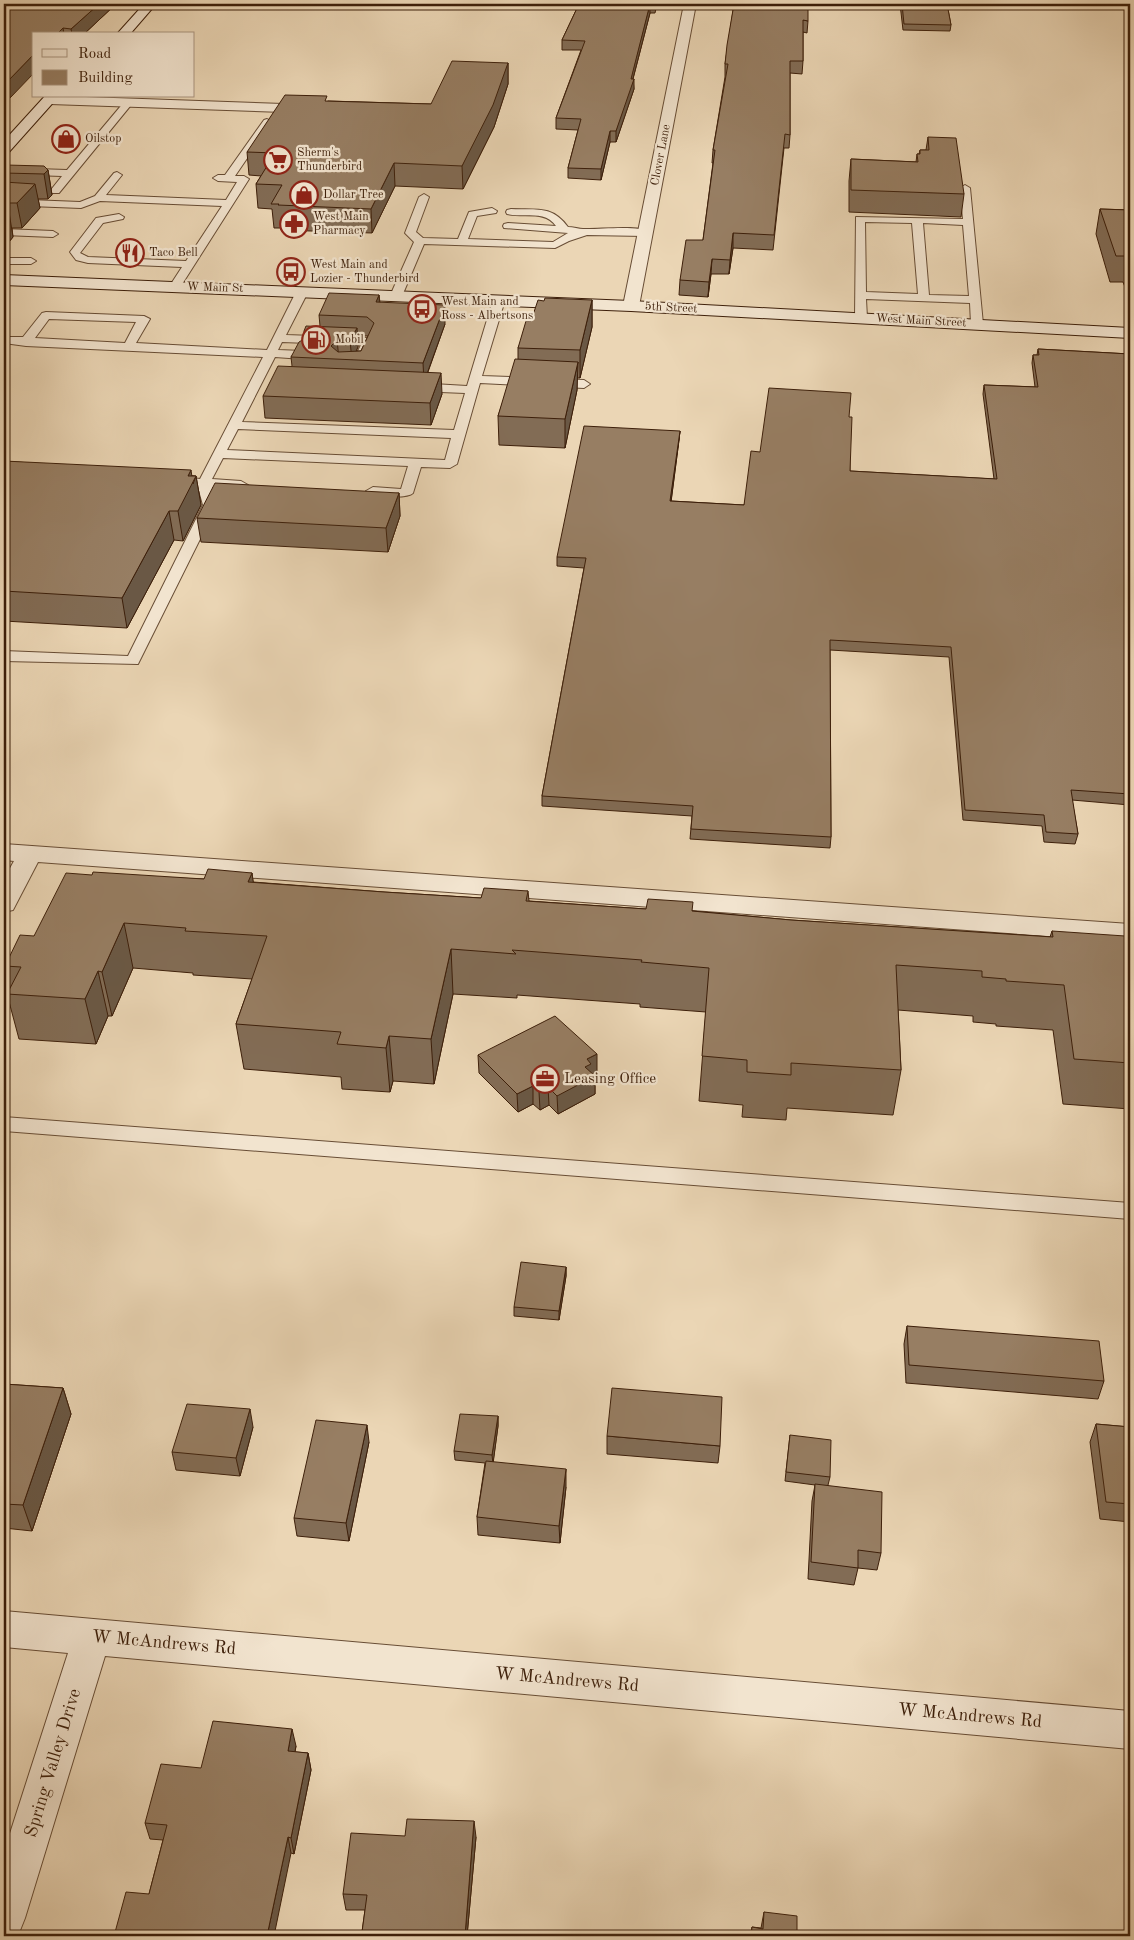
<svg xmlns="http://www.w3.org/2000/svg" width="1134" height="1940" viewBox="0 0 1134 1940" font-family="'Old Standard TT',serif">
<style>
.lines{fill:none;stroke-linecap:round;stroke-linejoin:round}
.service-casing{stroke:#684d35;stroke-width:2}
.minor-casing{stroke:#684d35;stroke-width:2}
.secondary-casing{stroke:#3d1f0a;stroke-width:2}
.service{fill:#f2e4cf;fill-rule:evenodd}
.minor{fill:#f2e4cf;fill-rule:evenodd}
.secondary{fill:#f2e4cf;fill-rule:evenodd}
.wall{fill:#826c55;stroke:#3d1f0a;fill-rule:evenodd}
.shaded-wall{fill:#6a5845;stroke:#3d1f0a}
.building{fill:#977e63;stroke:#3d1f0a}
.labels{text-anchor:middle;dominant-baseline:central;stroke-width:4.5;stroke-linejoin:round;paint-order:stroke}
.far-poi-label{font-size:12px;fill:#3d1f0a;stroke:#f2e4cf;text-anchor:start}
.far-street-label{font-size:12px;fill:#3d1f0a;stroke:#f2e4cf}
.poi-label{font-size:15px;fill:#3d1f0a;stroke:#f2e4cf;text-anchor:start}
.near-street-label{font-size:18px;fill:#3d1f0a;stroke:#f2e4cf}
</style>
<rect width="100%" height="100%" fill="#ebd6b5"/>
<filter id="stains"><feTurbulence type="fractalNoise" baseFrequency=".004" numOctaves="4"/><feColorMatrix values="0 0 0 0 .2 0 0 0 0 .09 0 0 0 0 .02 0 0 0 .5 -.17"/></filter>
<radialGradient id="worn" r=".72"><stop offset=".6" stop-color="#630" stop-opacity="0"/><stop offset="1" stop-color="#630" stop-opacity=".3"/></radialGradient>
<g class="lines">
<defs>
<path id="service" d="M128,100L133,103L131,105L59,193H51L50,191L62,176L4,174V168L67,170L125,101Z
M267,119L272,122L235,176H244L249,179L179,289H171L169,287L182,267L88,263L76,260L70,252L96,218L119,214L124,217L123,219L103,223L80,253L88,257L186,261L222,206L100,201L81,208L4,205V199L80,202L95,196L114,173L117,172L122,175L106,195L226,200L237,182L218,181L213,178L218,175H225L264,120Z
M965,185L970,188L983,324L981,326L977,327L971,324L970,303L866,299L867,318L861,321L857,320L855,318L856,217L963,219L960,188ZM865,222L912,223L918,294L866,292ZM923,223L963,225L969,296L929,295Z
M424,194L429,197L416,232L423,238L458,239L469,212L492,208L497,211L496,213L477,216L468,239L553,242L568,233L504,228L503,226L504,224L508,223L556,226C545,210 525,218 507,214L506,212L507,210L511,209C536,210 552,205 568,227C573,227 579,229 583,229C598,230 640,224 650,233L645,236L587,235L569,241L555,248L424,244L402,296L400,298H392L390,296L414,242L405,233L419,197Z
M4,229L53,231L58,234L53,237L4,235Z
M4,258H31L36,261L31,264H4Z
M302,289L308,292L286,335L368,338L374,342L364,363L358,367L352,363L361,345L282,342L278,350L303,351L309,355L303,359L275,357L242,422L454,430L465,393L416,391L410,387L416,383L467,386L493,300L499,297L505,300L482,376L584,380L590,384L584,388L480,383L457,464L450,468L421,467L413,493C407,499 372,497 366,491L373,487L401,489L408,466L223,458L212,479L241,481L248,485L241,489L212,487L217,505L138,664L4,661V651L128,656L203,505L198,487L187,485L185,482L192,478L200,479L263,357L26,346L4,343V337H23L42,313L46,312L144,316L150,319L136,343L267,350L296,292ZM49,319L136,322L125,343L35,338ZM238,429L451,438L445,460L227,450Z
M4,1117L1130,1203V1219L4,1131Z"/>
<path id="minor" d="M684,4H696L639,306L637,310H625L623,306Z
M57,96L313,105L320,109L313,113L50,104L43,100L45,97Z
M4,844L1130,924V942L38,862L13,910L4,912V879L14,861L4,860Z
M4,1611L1130,1711V1749L105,1656L25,1918L19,1933L12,1936H4V1852L68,1653L4,1647Z"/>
<path id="secondary" d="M144,4H156L130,34H117Z
M45,96H59L9,152L4,153V141Z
M4,275L631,301L1130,328V338L631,311L4,285Z"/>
</defs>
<use href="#service" class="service-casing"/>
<use href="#minor" class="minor-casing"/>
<use href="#secondary" class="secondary-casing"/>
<use href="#service" class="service"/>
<use href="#minor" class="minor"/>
<use href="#secondary" class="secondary"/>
</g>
<path class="wall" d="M4,4H116L84,34H34L10,98H4Z
M579,4H657L655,13H650L633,79L634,89L616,142H610L601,180L568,178V168L578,130L556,129V118L581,50H562V40Z
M734,4L808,21L807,33L803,32V61L802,74L790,73V135L789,148H784L773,250L733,248L729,274H711L708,297L679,295L680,280L703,240L713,163H712L713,150L725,77V64Z
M900,4H947L951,25L950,31L903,30Z
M508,63V84L494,127L463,189L395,186L372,233L281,230V228H274L272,209L258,208L256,184L261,176L249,175L247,152L328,101L431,104Z
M928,137L964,194L961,217L849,212V181L851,159L916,162L917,154H919L920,150H926Z
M4,167L48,170L52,195L48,199H38L40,208L22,228H12L13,237L4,248Z
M1100,209L1130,210V287H1125L1123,282H1110L1096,234Z
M379,295L380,303L445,324L428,372L442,394L431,425L265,418L263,396L292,366L291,357L304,339V331L320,326L319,315ZM357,336H368L361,351H356L358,347Z
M592,300V327L580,378H577V390L565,448L499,445L498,416L518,359V348L531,321Z
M1038,349L1130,354V805L1072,800L1078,834L1075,844L1044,842L1042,826L963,820L949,657L830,650L831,837L830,848L690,839L692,816L542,806V796L584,568L557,566V557L680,431L679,440L671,501L744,505L760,452L849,417L850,471L994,479L983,394L984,385L1035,387L1032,363L1033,355H1037Z
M4,461L196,476L201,505L183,541L174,540L127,628L4,621Z
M399,493L400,516L388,552L201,542L197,518Z
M252,873L253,882L384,892L481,898L528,891L529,901L646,909L692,911L791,920L1050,937L1052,931L1130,961V1109L1063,1104L1053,1030L996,1026V1024L973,1022V1016L898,1010L901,1070L893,1115L787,1108L786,1120L742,1117L743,1105L699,1101L706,1012L640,1007V1004L517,995V998L453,994L434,1084L393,1081L390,1092L342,1089L341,1077L244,1069L236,1024L252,979L193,975V973L133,968L112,1016H108L96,1044L19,1039L7,994L10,987L5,966L34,936L92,875L204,879Z
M478,1055L597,1072L593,1074L595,1076V1094L558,1114L549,1105L540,1110L533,1104L518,1112L479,1073Z
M566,1267V1276L559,1320L514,1316V1307Z
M907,1326L1104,1381L1098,1399L906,1383L904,1344Z
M4,1384L63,1388L71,1414L32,1531L4,1528Z
M498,1416V1426L493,1462L566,1487L560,1543L478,1535L477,1517L485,1463L455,1460L454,1451Z
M1096,1424L1130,1427V1522L1100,1519L1090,1442Z
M253,1427L240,1476L176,1470L172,1452Z
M790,1435L830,1477L828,1485L881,1553L877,1570L858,1568L854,1585L808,1579L812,1501L815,1485L785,1481Z
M607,1436L720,1446L718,1463L607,1454Z
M369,1442L349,1541L297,1536L294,1518Z
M296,1746L295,1752L308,1753L311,1770L294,1854L291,1853L149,1894L163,1840L150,1839L145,1823Z
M405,1836L476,1837L467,1936H363L362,1932L365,1910H346L343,1894Z
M764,1912L797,1932L834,1936H750L752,1927L761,1928Z"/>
<path class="shaded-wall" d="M99,4H116L84,34H72L71,29Z
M650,4V13L631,86L634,79V89L616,142V131Z
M63,28L64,34H57Z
M34,54V73L10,98L7,82Z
M508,63V84L494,127L463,189L462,166Z
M610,131V142L601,180V169Z
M394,163L395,186L372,233L371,209Z
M48,170L52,195L48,199L44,174Z
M35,184L40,208L22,228L17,203Z
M9,212L13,237L4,248V217Z
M733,233V248L729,274L730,260Z
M712,259L711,274L708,297L709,282Z
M379,295L380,314L376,302Z
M592,300V327L580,378V350Z
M445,305V324L424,382L423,363Z
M357,328L358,347L352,360L350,341Z
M337,340L339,359L331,346Z
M578,362L577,390L565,448V419Z
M441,373L442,394L431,425L430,403Z
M680,431L679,440L670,510V501Z
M191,470L193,484L196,476L201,505L183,541L178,511L188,476Z
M399,493L400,516L388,552L386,528Z
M169,511L174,540L127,628L122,598Z
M252,873L258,917L248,882Z
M124,923L133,968L112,1016L102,972Z
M451,949L453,994L434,1084L431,1039Z
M98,971L108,1016L96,1044L85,999Z
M389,1036L393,1081L390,1092L386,1048Z
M597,1054V1072L591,1075L595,1076V1094L558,1114L557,1096L585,1067L587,1059Z
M533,1086V1104L518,1112L517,1094Z
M548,1087L549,1105L540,1110L539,1092Z
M566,1267V1276L559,1320V1311Z
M63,1388L71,1414L32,1531L23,1505Z
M250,1409L253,1427L240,1476L236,1458Z
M498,1416V1426L493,1464L492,1455Z
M367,1425L369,1442L349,1541L346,1523Z
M566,1469V1487L560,1543L559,1526Z
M292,1729L296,1746L292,1767L288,1751Z
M308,1753L311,1770L294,1854L291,1838Z
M474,1821L476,1837L467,1936H465Z
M288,1837L291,1853L274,1936H267Z"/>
<path class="building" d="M4,4H99L71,29L63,28L57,34H34V54L7,82H4Z
M579,4H650L631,79H634L616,131H610L601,169L568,168L581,119L556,118L585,41L562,40Z
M734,4H808V21L803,20V61H790V135L785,134L774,235L733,233L730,260L712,259L709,282L680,280L686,240H703L715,150H713L728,64H725L727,45Z
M902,4H947L951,25L904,24Z
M452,61L508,63L493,105L462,166L394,163L371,209L278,205L279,204H271L282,185L256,184L275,153L247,152L285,95L327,96L325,101L431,104Z
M928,137L956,138L964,194L851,190V159L918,162L917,154H920V150H929Z
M6,165L44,166L48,170L44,174L4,173V167Z
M4,182L35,184L17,203H4Z
M1100,209L1130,210V261L1128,256H1116Z
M4,212H9L4,217Z
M329,293L379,295L376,302L445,305L423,363L291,357L299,342L309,336L304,331L306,326L357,328L350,341L337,340L331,346L338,352L361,351L374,323L367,317L319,315Z
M545,298L592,300L580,350L518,348L526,321H531L538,300L544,301Z
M1038,349L1130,354V794L1071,790L1078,834L1046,832L1044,815L965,810L951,647L830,640L831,837L691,829L693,806L542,796L586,558L557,557L584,426L680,431L670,501L744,505L751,451L760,452L769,388L851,393L849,417H852L850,471L997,479L984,385L1038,387L1033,355H1039Z
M515,359L578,362L565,419L498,416Z
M278,366L441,373L430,403L263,396Z
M4,461L191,470L188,476H196L178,511H169L122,598L4,591Z
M215,483L399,493L386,528L197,518Z
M208,869L252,873L248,882L384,892L481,898L484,888L528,891L526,901L646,909L648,899L693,902L692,911L791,920L1053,937L1052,931L1125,936L1130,961V1063L1074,1059L1064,985L1006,981V979L982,977V971L896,965L901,1070L791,1063V1075L747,1072V1060L702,1056L709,968L641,962L642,960L512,950L516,954L451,949L431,1039L389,1036L386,1048L337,1044L341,1032L236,1024L267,936L185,931L186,928L124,923L102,972L98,971L85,999L7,994L21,967L5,966L20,935L34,936L66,873L92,875L93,872L204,879Z
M555,1016L597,1054L587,1059L591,1064L585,1067L595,1076L557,1096L548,1087L539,1092L533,1086L517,1094L478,1055Z
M521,1262L566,1267L559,1311L514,1307Z
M907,1326L1099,1341L1104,1381L909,1365Z
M4,1384L63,1388L23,1505L4,1504Z
M612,1388L722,1397L720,1446L607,1436Z
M187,1404L250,1409L236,1458L172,1452Z
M460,1414L498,1416L492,1455L454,1451Z
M316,1420L367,1425L346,1523L294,1518Z
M1096,1424L1130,1427V1504L1106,1502Z
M790,1435L831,1440L830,1477L786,1472Z
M486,1461L566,1469L559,1526L477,1517Z
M815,1484L882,1492L881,1553L858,1550V1568L811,1562Z
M213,1721L292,1729L288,1751L308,1753L291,1838L288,1837L267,1936H114L126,1892L149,1894L167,1825L145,1823L161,1764L201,1768Z
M407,1819L474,1821L465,1936H442L362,1932L367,1895L343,1894L351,1833L405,1836Z
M764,1912L797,1916V1932L834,1936H751L752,1927L763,1929Z
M1053,1935L1067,1936H1053Z"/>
<defs>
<symbol id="shop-ring" viewBox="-11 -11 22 22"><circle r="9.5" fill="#f2e4cf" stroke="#8f2418" stroke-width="1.5"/><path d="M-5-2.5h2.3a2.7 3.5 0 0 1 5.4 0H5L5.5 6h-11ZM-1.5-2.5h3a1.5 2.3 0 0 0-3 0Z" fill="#8f2418"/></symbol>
<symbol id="supermarket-ring" viewBox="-11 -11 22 22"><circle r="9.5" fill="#f2e4cf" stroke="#8f2418" stroke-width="1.5"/><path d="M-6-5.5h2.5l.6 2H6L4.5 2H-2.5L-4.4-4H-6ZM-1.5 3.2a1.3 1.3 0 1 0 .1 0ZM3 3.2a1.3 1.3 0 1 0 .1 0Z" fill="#8f2418"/></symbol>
<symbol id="pharmacy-ring" viewBox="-11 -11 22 22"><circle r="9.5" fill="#f2e4cf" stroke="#8f2418" stroke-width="1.5"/><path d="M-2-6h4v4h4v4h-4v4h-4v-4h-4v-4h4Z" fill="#8f2418"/></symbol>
<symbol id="restaurant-ring" viewBox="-11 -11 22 22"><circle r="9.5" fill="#f2e4cf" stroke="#8f2418" stroke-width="1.5"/><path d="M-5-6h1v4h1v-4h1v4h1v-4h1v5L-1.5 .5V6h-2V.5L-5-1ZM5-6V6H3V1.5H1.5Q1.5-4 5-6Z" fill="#8f2418"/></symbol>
<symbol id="bus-ring" viewBox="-11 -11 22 22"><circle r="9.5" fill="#f2e4cf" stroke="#8f2418" stroke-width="1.5"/><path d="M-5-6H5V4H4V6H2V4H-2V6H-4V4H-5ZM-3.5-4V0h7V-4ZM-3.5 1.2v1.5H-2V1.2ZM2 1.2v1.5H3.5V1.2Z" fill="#8f2418"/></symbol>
<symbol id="fuel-ring" viewBox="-11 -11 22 22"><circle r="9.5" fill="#f2e4cf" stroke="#8f2418" stroke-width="1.5"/><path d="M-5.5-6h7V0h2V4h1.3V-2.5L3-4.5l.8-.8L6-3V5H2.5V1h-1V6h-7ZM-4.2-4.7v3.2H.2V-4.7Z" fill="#8f2418"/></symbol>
<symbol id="office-ring" viewBox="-11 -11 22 22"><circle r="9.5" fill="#f2e4cf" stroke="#8f2418" stroke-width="1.5"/><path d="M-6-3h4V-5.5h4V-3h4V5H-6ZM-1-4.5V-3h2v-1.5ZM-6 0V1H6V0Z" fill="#8f2418"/></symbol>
</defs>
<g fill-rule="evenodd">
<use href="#shop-ring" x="50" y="123" width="32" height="32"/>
<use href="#supermarket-ring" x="262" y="144" width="32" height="32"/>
<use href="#shop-ring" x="288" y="179" width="32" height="32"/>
<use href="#pharmacy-ring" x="278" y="208" width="32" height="32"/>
<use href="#restaurant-ring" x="114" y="237" width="32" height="32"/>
<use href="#bus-ring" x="275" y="256" width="32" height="32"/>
<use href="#bus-ring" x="406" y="293" width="32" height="32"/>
<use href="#fuel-ring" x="300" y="324" width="32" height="32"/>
<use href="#office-ring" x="529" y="1063" width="32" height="32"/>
</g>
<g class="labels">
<g class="far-poi-label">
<text x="85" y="139">Oilstop</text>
<text x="297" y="153">Sherm's<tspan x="297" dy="14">Thunderbird</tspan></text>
<text x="323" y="195">Dollar Tree</text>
<text x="313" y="217">West Main<tspan x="313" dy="14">Pharmacy</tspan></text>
<text x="149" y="253">Taco Bell</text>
<text x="310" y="265">West Main and<tspan x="310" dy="14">Lozier - Thunderbird</tspan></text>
<text x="441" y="302">West Main and<tspan x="441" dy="14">Ross - Albertsons</tspan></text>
<text x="335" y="340">Mobil</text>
</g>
<g class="far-street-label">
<text transform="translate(661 155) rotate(-79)">Clover Lane</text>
<text transform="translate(215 288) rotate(2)">W Main St</text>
<text transform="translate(671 308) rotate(3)">5th Street</text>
<text transform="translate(921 321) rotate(3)">West Main Street</text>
</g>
<g class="poi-label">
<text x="564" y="1079">Leasing Office</text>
</g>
<g class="near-street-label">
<text transform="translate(164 1643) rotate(5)">W McAndrews Rd</text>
<text transform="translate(567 1680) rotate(5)">W McAndrews Rd</text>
<text transform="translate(970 1716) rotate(5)">W McAndrews Rd</text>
<text transform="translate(53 1763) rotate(-73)">Spring Valley Drive</text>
</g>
</g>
<rect width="1134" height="1940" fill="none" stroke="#ebd6b5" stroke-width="20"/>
<rect x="5" y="5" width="1124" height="1930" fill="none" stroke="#3d1f0a" stroke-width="2.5"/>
<rect x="10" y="10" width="1114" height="1920" fill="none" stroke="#3d1f0a"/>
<rect x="32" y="32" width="162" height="65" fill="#f2e4cf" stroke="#aa9580"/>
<rect x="42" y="49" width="25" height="8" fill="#f2e4cf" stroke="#aa9580"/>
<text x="78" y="58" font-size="15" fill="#3d1f0a">Road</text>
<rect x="42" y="70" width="25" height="15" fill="#977e63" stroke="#aa9580"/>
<text x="78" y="82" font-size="15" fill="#3d1f0a">Building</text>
<rect width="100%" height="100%" filter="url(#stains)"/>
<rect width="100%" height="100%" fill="url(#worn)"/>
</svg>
